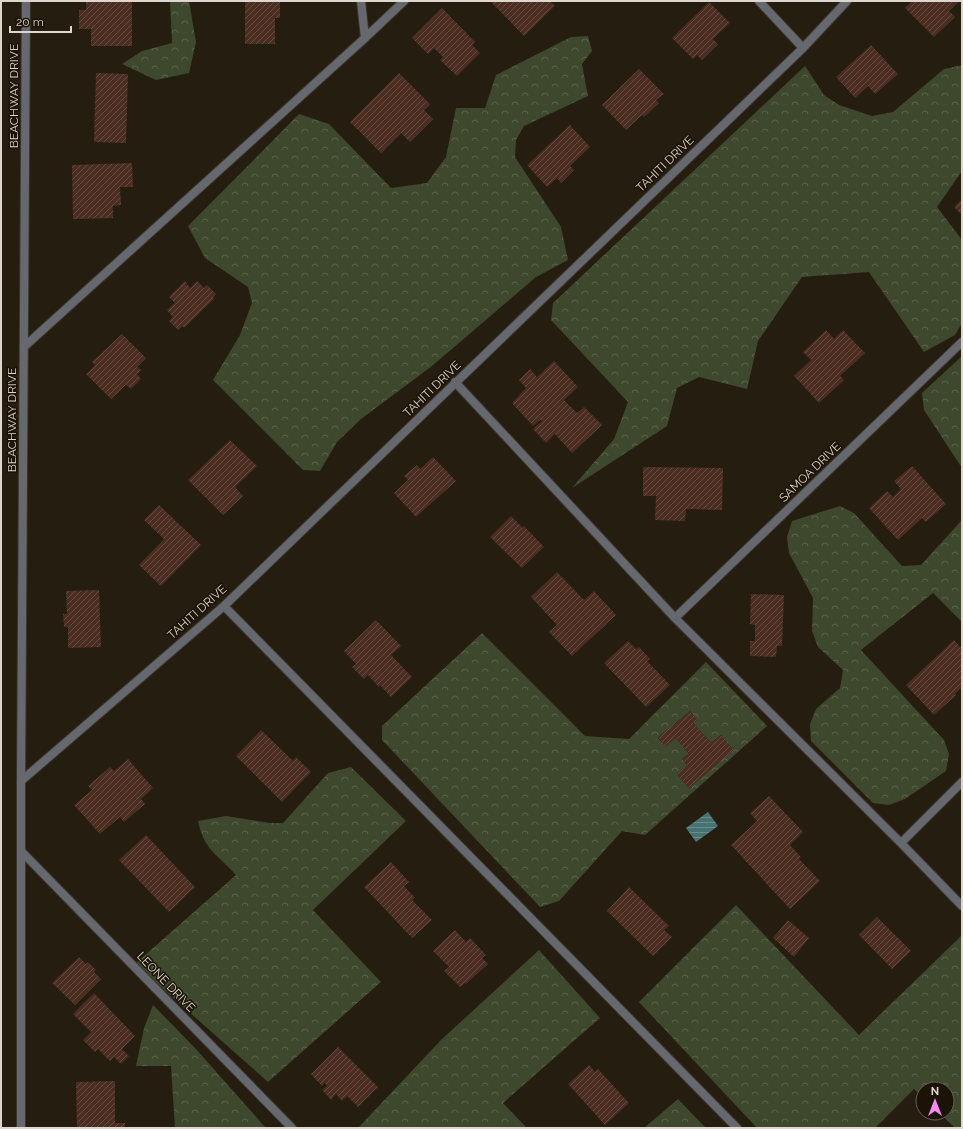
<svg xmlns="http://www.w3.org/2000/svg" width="963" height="1129" viewBox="0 0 963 1129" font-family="Raleway,sans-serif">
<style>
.forest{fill:url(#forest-crowns);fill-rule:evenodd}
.water{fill:url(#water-rules)}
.building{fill:url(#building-hatch)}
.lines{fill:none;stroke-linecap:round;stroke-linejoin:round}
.minor-casing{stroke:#3f372b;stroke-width:10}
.tertiary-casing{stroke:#3f372b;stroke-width:10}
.minor{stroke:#65696f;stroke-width:8}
.tertiary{stroke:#65696f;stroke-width:8}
.labels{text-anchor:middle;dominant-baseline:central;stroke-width:3;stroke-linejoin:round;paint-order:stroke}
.street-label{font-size:12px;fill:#ddd7cf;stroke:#1c1307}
</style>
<defs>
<pattern id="forest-crowns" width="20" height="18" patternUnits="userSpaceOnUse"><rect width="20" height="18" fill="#3d482c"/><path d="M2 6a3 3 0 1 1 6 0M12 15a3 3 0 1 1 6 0" fill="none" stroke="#59624a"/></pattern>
<pattern id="water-rules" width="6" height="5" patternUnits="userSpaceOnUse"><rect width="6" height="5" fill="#477272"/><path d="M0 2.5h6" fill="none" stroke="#6a8c8b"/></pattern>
<pattern id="building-hatch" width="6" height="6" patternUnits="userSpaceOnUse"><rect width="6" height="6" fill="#4b2e21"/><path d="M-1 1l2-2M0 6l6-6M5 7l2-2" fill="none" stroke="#644c40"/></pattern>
</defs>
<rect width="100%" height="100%" fill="#251d10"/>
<path class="forest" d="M170,1H189L196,42L189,73L156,80L122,64L142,51L172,43Z
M588,36L592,51L582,64L588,96L524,126L516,140L515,157L561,227L568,260L536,277L432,366L361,419L337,442L320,471L303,470L213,380L240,335L252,303L248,287L205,258L188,226L299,114L329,124L391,188L427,183L446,157L456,108H485L496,75L571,37Z
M962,65V171L937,207L962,240V323L955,335L924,352L869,272L802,277L758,341L747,389L699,377L677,388L667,426L572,488L614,439L628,402L551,320L553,303L805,66L824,95L839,105L872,116L893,112L944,69Z
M962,356V468L924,410L922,393Z
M840,506L854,513L902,566L921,565L962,520V622L933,593L861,650L944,740L949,754L946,771L905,799L889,805L873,803L811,741L810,724L816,709L840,688L843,670L818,647L812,631L813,598L789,553L787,537L792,521Z
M482,633L585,736L629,739L706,662L767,726L645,835L622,831L559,901L540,907L382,740V726ZM690,711L697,720L693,723L711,743L721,735L733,750L689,788L677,774L687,765L682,759L689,754L676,738L665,746L658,738Z
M351,767L406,821L313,910L381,982L268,1082L135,964L236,875C217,854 204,850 198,821L226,816L270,823H283L328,773Z
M736,905L859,1035L962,935V1128H955L940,1113H947V1089H923V1097L914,1089L875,1128H757L639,1002Z
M539,950L600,1018L503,1103L527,1128H358L441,1040Z
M153,1005L196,1049L266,1128H175L171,1066H136L144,1028Z
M678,1099L706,1128H644Z"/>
<path class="water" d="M708,812L718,826L696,842L686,828Z"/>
<path class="building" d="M86,1H132V46H91V29H79V10H86Z
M245,1H280V18H275V44H245Z
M490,1H550L555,6L524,36Z
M912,1H959L949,11L955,17L934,37L905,8Z
M709,2L730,23L713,39L718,44L702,60L697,55L693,59L672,38Z
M442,8L475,42L472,45L480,53L457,76L440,60L443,57L434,48L428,54L412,38Z
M871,45L898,74L875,94L868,86L855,98L836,77Z
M639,69L664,94L656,100L659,103L644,117L642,115L626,130L602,105Z
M96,73L128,74L126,143L94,142Z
M399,73L430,104L424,110L433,119L410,142L401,133L381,153L350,122Z
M570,125L590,147L570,166L574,170L561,183L557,178L547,187L527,165Z
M132,163L133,187H120L121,205L113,206V218L73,219L72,165Z
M962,199V215L954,207Z
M185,281L190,288L197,281L204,288L207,285L216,294L213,297L214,299L184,328L183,326L178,330L169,321L173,317L167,310L175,303L169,297Z
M826,330L834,339L843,330L865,353L840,376L844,380L819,403L794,376L811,360L803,352Z
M122,334L146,358L137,367L141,370L137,374L141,379L131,389L126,385L111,399L86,374L95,365L92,362Z
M554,361L578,387L564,400L577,413L584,407L602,425L572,453L555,434L546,443L533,429L542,421L540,420L533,426L512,403L526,388L519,380L530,369L537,377Z
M230,440L257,466L235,487L243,496L223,515L188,480Z
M433,457L456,481L416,517L394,493L408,480L404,476L417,465L420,469Z
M912,466L946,504L926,522L922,518L898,540L869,508L887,491L893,497L901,489L894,481Z
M643,467L723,468L722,510L686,509L685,521L655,520L656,496H643Z
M159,505L201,545L161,586L139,565L164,539L144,520Z
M511,516L523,528L524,526L544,547L522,568L490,537Z
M557,572L584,600L594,591L616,615L572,656L549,632L557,625L531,597Z
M99,590L101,647L68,648V627H64L63,614H67L66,591Z
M751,594L784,595L782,646H777L776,657L750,656V641H755V625L750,624Z
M376,620L401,646L391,655L412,677L391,697L380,685L379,687L368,675L364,679L352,667L356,664L344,651Z
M954,640L962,649V687L955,694L956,695L934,715L906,685Z
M628,641L636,649L639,647L650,659L647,661L670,685L646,707L604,663Z
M690,711L697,720L693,723L711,743L721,735L734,750L689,788L677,774L687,765L682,759L689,754L676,738L665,747L658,737Z
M261,730L293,761L296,757L311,772L282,802L236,756Z
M128,759L153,788L141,799L145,804L124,822L120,817L100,834L74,805L92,790L88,786L110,767L114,771Z
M769,796L803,832L790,845L801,857L799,859L820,881L790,909L731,845L757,821L750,813Z
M146,835L195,887L169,912L119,860Z
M391,862L409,882L404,886L415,898L412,900L432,920L412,938L364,887Z
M629,887L669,926L664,930L672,937L653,956L607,911Z
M877,917L911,951L892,969L859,935Z
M788,920L809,938L794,957L773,938Z
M455,930L466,942L470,938L486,955L482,958L488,964L466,984L465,983L460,987L444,971L449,967L433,951Z
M79,957L86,964L88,962L96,970L94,972L101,979L75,1005L52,983Z
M94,993L135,1036L122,1049L129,1056L121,1064L114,1057L110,1061L98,1049L95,1052L83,1040L91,1032L73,1014Z
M338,1047L378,1087L358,1107L347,1096L342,1101L336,1094L331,1100L322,1090L327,1086L325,1083L322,1086L311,1074Z
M589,1065L595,1072L598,1069L629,1103L605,1125L568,1084Z
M115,1081V1123H125V1128H77L76,1082Z"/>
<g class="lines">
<defs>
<path id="minor" d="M361,1L365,38
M759,1L803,48
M25,346L365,38L404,1
M455,382L675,618L901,843L962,906
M224,606L737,1128
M675,618L962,342
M21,781L224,606L803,48L847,1
M901,843L962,782
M22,852L292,1128"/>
<path id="tertiary" d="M21,1128V781L26,1"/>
</defs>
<use href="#minor" class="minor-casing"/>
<use href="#tertiary" class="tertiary-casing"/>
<use href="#minor" class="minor"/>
<use href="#tertiary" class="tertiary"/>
</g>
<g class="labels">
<g class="street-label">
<text transform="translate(14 96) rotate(-90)">BEACHWAY DRIVE</text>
<text transform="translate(665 164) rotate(-44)">TAHITI DRIVE</text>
<text transform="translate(432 389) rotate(-44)">TAHITI DRIVE</text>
<text transform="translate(12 420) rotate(-90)">BEACHWAY DRIVE</text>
<text transform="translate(810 472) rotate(-44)">SAMOA DRIVE</text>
<text transform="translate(197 612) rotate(-42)">TAHITI DRIVE</text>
<text transform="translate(166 982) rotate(46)">LEONE DRIVE</text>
</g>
</g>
<rect width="963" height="1129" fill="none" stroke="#ddd7cf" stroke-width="4"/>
<g transform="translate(935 1101)"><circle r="19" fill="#1c1307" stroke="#696157"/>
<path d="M0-3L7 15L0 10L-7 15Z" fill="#f489f0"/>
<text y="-6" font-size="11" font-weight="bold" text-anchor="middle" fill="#ddd7cf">N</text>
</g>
<path d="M10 26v6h61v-6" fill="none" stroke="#ddd7cf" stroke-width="2"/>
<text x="16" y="26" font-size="12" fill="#ddd7cf" stroke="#1c1307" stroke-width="3" paint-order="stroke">20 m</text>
</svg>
